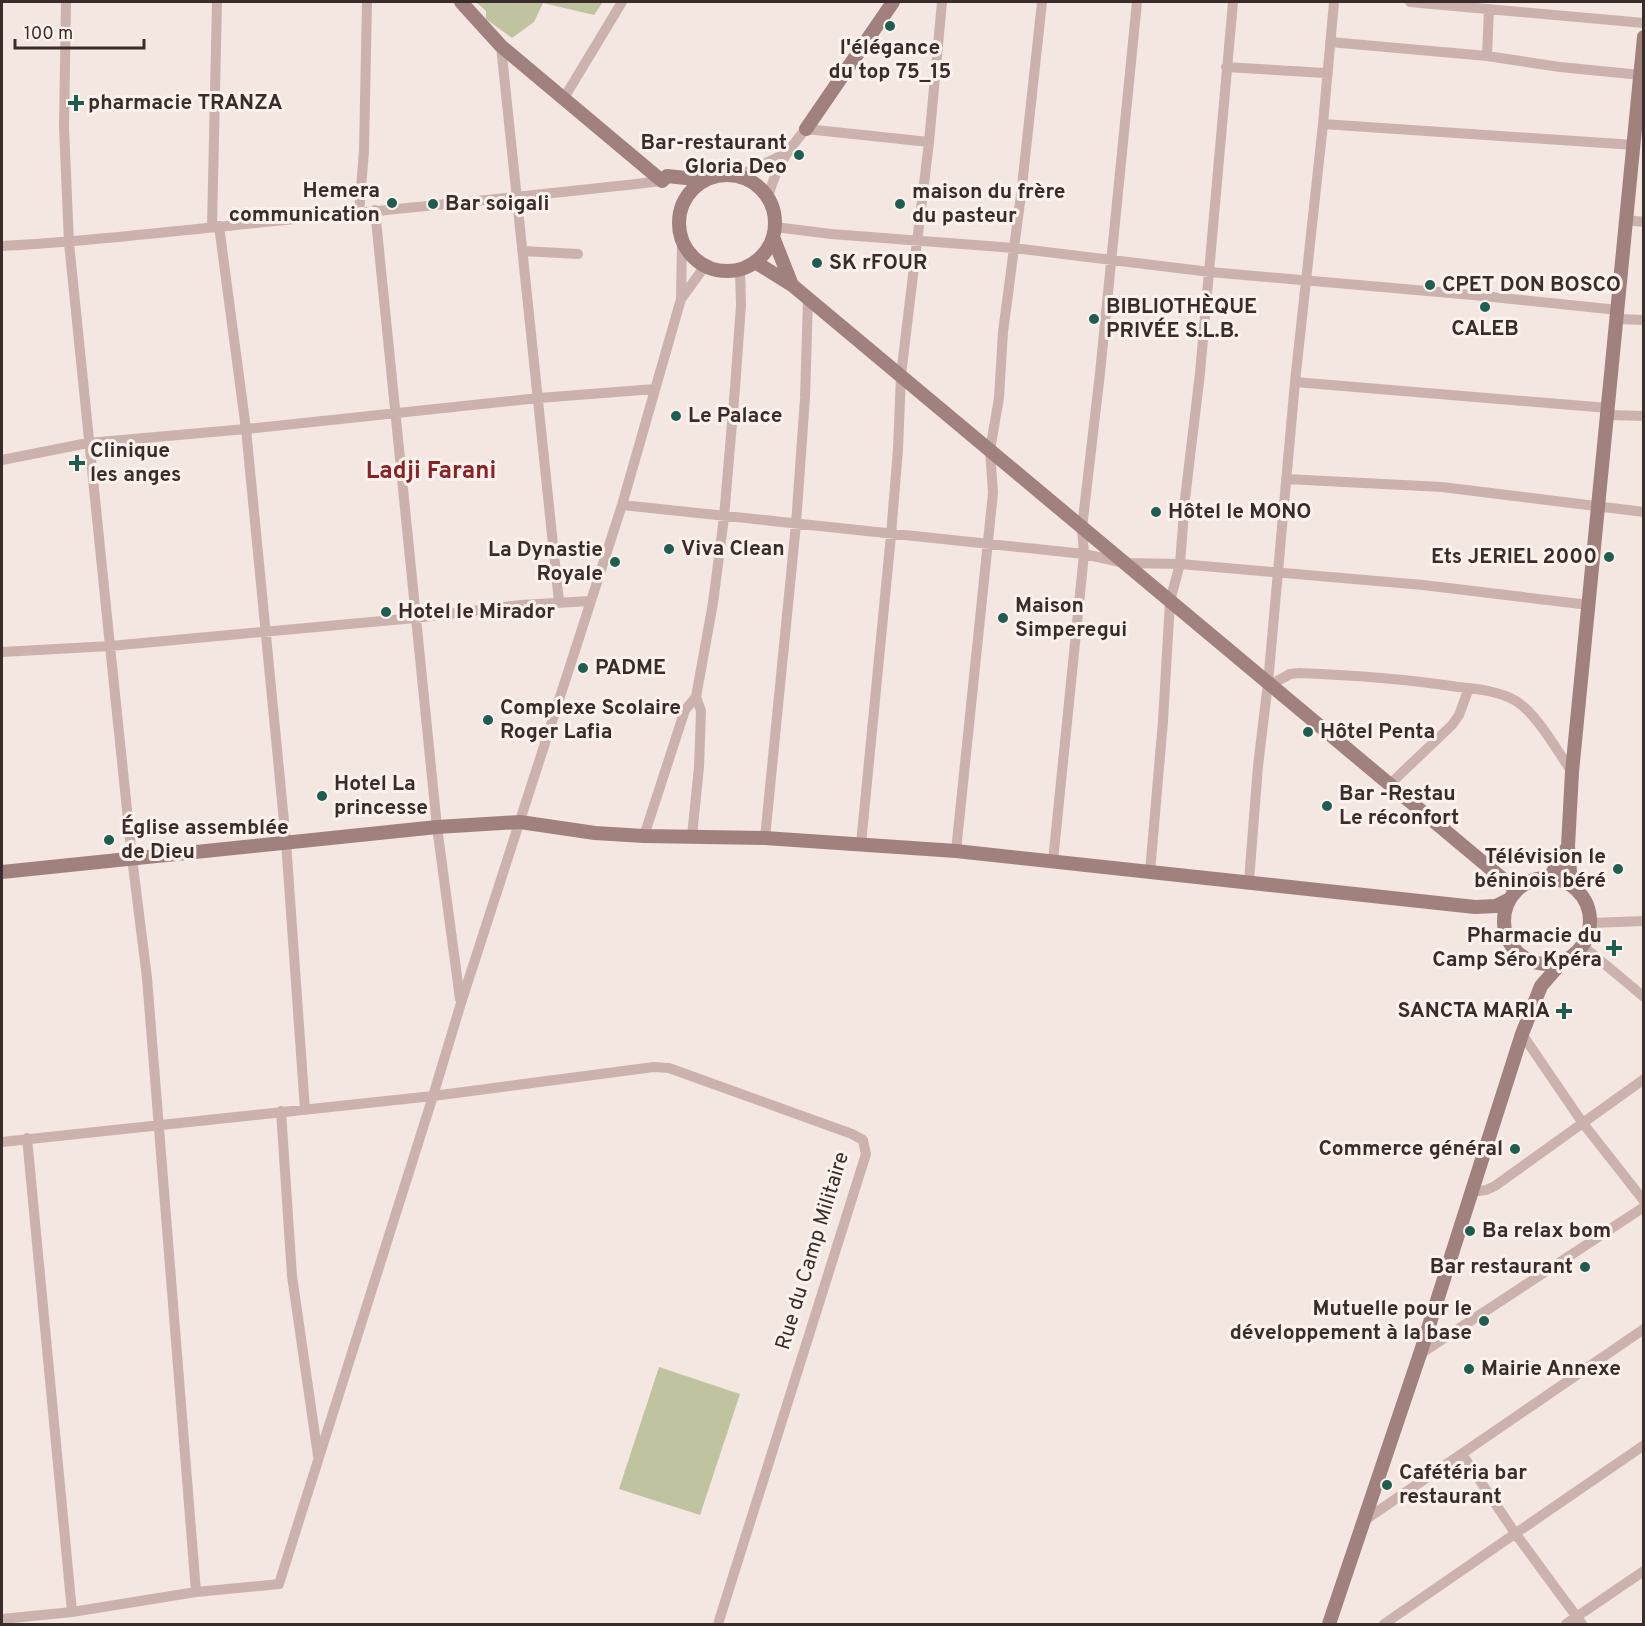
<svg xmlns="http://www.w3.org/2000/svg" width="1645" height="1626" viewBox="0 0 1645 1626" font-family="Overpass,sans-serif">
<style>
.green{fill:#c0c3a0}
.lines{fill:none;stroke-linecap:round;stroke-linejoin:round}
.street{stroke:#ccb2ac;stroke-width:10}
.secondary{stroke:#a0817d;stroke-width:14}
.poi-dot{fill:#205d51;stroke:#fbf1ed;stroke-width:2}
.labels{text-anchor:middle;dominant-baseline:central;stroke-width:6;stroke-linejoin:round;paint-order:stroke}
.poi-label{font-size:21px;font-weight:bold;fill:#3a2c2b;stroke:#fbf1ed;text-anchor:start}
.street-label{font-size:21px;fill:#3a2c2b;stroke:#fbf1ed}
.quarter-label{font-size:24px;font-weight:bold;fill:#8a2325;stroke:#fbf1ed}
</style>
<rect width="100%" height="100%" fill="#f4e6e1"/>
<path class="green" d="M476,2H603L594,15L543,3L534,22L512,38L486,19V11Z
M659,1367L740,1394L700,1515L619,1489Z"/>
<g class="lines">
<path class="street" d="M66,2L64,127L69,243L110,646L132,858L147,978L196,1592
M1410,2L1644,23
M1330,42L1487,56L1560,67L1641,75
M501,46L559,602
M1487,56L1489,9
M1226,67L1326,73
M564,98L622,2
M1323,124L1634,145
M738,176L785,154
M768,197C776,168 786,152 806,129L929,142
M375,210L437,827L460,999
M359,213L364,151L367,2
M1626,220L1644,222
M219,226L246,429L286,842L305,1110
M212,227L217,2
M775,227L831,234L1014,248L1210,272L1473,295L1618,310
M2,246C83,242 164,232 246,224C385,210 524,197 662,181
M523,251L578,254
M681,299L705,266
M1617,319L1644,320
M1295,382L1608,408
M1608,415L1644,416
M2,460L88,443L246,429L539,398L655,389
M1286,479L1442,487L1644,512
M622,505L1084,554L1125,563L1180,564L1423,585L1589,605
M2,652L110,646L415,618L521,605L590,601
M1270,685L1290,674L1299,673C1352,675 1406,679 1458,687C1478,689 1499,691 1516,701C1538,715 1557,751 1572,772
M1390,784L1452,725L1459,715L1469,688
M644,836L685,710L696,697L713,603L724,517L735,388L741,305L740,269
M692,836L699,767L701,711L696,697
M765,838L796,524L805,398L808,298
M861,844L891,535L898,449L901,375L929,142L942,2
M956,851L993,493L990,450L999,398L1003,332L1021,195L1042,2
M1053,861L1084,554L1082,528L1100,373L1137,2
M1150,872L1163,721L1170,601L1180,564L1185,499L1200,373L1233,2
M1249,881L1258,766L1268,683L1295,382L1323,124L1334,2
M1591,923L1644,921
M1583,946L1644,997
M1522,1034L1582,1122L1644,1201
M281,1111L292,1276L318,1456
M27,1138L72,1612
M2,1142L433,1096L654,1067L669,1068L852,1134L863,1140L866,1154L718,1624
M1470,1192L1486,1190L1495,1186L1644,1079
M1420,1354L1644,1207
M1462,1454L1515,1533L1582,1624
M1365,1520L1644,1329
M2,1619L72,1612L196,1592L279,1584L433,1096L461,1003L622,505L681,299L682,242
M1384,1624L1644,1445
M1566,1624L1644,1571"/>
<path class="secondary" d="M461,2L501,46L662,181L667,176L705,180
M806,129L893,2
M679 223a48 48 0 1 1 96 0a48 48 0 1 1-96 0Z
M773,237L792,285
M755,262L792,285L1516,890
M1568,846L1572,772L1644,37
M2,872L437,827L520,822L595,833L644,836L765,838L956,851L1475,907L1496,906L1508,900
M1550,877L1568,846L1571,885
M1504 921a43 43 0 1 1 86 0a43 43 0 1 1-86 0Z
M1329,1624L1420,1354L1522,1034L1541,986L1562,962"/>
</g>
<g class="poi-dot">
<circle cx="890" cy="26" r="6"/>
<path d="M73 94h6v6h6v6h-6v6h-6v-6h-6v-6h6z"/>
<circle cx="799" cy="155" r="6"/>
<circle cx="392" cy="203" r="6"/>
<circle cx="433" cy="204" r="6"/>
<circle cx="900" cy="204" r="6"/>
<circle cx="817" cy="263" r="6"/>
<circle cx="1430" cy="285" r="6"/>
<circle cx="1485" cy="307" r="6"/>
<circle cx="1094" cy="319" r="6"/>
<circle cx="676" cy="416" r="6"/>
<path d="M74 454h6v6h6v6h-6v6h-6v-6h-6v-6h6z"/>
<circle cx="1156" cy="512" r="6"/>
<circle cx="669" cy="549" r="6"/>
<circle cx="1609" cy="557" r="6"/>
<circle cx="615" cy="562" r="6"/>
<circle cx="386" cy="612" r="6"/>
<circle cx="1003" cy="618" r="6"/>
<circle cx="583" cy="668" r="6"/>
<circle cx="488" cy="720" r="6"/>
<circle cx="1308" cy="732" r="6"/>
<circle cx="322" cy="796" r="6"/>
<circle cx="1327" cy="806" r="6"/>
<circle cx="109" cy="840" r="6"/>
<circle cx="1618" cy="869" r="6"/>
<path d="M1611 939h6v6h6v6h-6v6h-6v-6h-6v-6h6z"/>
<path d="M1561 1002h6v6h6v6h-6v6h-6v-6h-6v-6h6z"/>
<circle cx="1515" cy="1149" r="6"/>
<circle cx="1470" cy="1231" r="6"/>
<circle cx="1585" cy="1267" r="6"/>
<circle cx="1484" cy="1321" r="6"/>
<circle cx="1469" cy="1369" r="6"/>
<circle cx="1387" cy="1485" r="6"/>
</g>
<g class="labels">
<g class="poi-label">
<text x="890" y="48" text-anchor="middle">l'élégance<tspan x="890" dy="24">du top 75_15</tspan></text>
<text x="88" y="103">pharmacie TRANZA</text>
<text x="787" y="143" text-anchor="end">Bar-restaurant<tspan x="787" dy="24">Gloria Deo</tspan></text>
<text x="380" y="191" text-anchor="end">Hemera<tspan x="380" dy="24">communication</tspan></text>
<text x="912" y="192">maison du frère<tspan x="912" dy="24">du pasteur</tspan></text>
<text x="445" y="204">Bar soigali</text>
<text x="829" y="263">SK rFOUR</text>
<text x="1442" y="285">CPET DON BOSCO</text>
<text x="1106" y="307">BIBLIOTHÈQUE<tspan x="1106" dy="24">PRIVÉE S.L.B.</tspan></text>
<text x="1485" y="329" text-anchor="middle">CALEB</text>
<text x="688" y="416">Le Palace</text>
<text x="90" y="451">Clinique<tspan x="90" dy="24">les anges</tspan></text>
<text x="1168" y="512">Hôtel le MONO</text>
<text x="681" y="549">Viva Clean</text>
<text x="603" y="550" text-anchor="end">La Dynastie<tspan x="603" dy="24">Royale</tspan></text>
<text x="1597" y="557" text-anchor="end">Ets JERIEL 2000</text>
<text x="1015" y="606">Maison<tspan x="1015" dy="24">Simperegui</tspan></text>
<text x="398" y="612">Hotel le Mirador</text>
<text x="595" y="668">PADME</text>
<text x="500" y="708">Complexe Scolaire<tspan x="500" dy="24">Roger Lafia</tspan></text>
<text x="1320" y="732">Hôtel Penta</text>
<text x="334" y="784">Hotel La<tspan x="334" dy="24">princesse</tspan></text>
<text x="1339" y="794">Bar -Restau<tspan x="1339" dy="24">Le réconfort</tspan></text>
<text x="121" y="828">Église assemblée<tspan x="121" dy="24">de Dieu</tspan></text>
<text x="1606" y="857" text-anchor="end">Télévision le<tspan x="1606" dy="24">béninois béré</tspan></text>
<text x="1602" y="936" text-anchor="end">Pharmacie du<tspan x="1602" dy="24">Camp Séro Kpéra</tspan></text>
<text x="1550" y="1011" text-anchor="end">SANCTA MARIA</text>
<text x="1503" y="1149" text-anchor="end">Commerce général</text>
<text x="1482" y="1231">Ba relax bom</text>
<text x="1573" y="1267" text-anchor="end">Bar restaurant</text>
<text x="1472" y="1309" text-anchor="end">Mutuelle pour le<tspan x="1472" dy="24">développement à la base</tspan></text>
<text x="1481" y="1369">Mairie Annexe</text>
<text x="1399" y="1473">Cafétéria bar<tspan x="1399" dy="24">restaurant</tspan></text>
</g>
<g class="street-label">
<text transform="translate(813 1251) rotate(-73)">Rue du Camp Militaire</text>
</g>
<g class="quarter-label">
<text x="431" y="472">Ladji Farani</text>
</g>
</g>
<rect width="1645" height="1626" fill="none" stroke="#3a2c2b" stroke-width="6"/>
<path d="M15 39v9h129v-9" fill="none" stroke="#3a2c2b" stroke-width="3"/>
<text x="24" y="39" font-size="18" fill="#3a2c2b" stroke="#fbf1ed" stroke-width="4.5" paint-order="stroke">100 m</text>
</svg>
